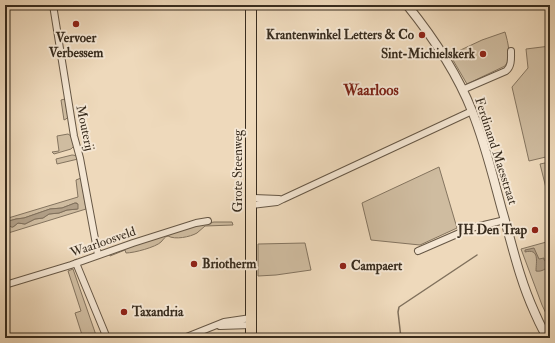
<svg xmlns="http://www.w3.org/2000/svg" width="555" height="343" viewBox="0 0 555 343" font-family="'IM FELL Double Pica',serif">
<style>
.green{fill:#cfbca0;stroke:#84745f;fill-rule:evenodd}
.water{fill:#b09e86;stroke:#80705c}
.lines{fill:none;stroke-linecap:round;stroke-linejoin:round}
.stream{stroke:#80705c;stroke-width:1.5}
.minor-casing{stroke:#665745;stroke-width:8}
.tertiary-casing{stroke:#665745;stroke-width:10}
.primary-casing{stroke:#382c1e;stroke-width:12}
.minor{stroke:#f4e6d3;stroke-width:6}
.tertiary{stroke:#f4e6d3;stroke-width:8}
.primary{stroke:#eed9bb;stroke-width:10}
.poi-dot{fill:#8f2418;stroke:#f4e6d3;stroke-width:1.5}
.labels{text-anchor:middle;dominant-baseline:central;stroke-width:4;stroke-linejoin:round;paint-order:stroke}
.poi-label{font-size:13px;font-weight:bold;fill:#382c1e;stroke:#f4e6d3;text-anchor:end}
.street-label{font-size:13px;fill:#382c1e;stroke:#f4e6d3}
.quarter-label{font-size:15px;font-weight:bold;fill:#7a1f14;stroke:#f4e6d3}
</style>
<rect width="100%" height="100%" fill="#eed9bb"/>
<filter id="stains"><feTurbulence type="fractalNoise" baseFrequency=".005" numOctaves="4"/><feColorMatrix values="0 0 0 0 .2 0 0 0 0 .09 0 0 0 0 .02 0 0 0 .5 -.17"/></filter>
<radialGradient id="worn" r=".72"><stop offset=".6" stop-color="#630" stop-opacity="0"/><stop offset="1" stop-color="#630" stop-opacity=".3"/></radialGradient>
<path class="green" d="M505,32C508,42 512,58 505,66L467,84L450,55L482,40Z
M550,46V156L529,161L512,87L528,68L526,49Z
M65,99L68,117L66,119L64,120L61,100Z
M68,134L71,136L74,146L71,149L54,154L52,152L59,151L57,136Z
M72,155C75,155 77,156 78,159L57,164L56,159Z
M550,162V204L540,164Z
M439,167L457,228L420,245L371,240L362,203Z
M81,178L86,209L5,234V219L78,197L76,180ZM75,203H77V209L67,210L59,213L49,214L43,218L35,219L25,224L18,223L13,227L10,226L8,224L9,221L16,219L24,218L50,209L62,208Z
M214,222H232L233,225L205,226C202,228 200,231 197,233C190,237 175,240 168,236C164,237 164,239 161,242C156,247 134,253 126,253L125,250L110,256L109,254L196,225Z
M550,241V322L542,305L521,249Z
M305,243L311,270L276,275L258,276V244Z
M73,269L97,338H83L75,313L81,311L68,271Z"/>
<path class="water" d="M75,203L78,204V209L67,210L59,213L49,214L43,218L35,219L25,224L18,223L13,227H11L8,224L9,221L16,219L24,218L50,209L62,208Z
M534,248L539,259L544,258V260L546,261L550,259V264C546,269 542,272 536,271C536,262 540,248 525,252V250Z"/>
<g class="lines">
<path class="stream" d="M401,338L398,312L399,307L477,255"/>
<defs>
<path id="minor" d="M53,5L74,136L80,158L98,255
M462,90L506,71C512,66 511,58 511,51
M251,198L279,199
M251,205L277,202L283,199L472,111
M418,251L471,228L505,220
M76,263L107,338
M5,285L71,265L133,243L196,223L208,221
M220,326L251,325
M184,338L224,322L251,318"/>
<path id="tertiary" d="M407,5C432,36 457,73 472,111C485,143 493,177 502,210C512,244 519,278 534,311C538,320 542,330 548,338"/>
<path id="primary" d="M251,338V5"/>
</defs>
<use href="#minor" class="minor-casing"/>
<use href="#tertiary" class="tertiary-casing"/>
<use href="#primary" class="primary-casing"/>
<use href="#minor" class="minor"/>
<use href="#tertiary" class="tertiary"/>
<use href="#primary" class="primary"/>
</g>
<g class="poi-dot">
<circle cx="76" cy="24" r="4"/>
<circle cx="422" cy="35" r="4"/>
<circle cx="483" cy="54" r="4"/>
<circle cx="535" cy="230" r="4"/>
<circle cx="194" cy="264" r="4"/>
<circle cx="343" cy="266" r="4"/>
<circle cx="124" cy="312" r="4"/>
</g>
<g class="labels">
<g class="poi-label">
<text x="414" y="35">Krantenwinkel Letters &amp; Co</text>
<text x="76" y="38" text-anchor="middle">Vervoer<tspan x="76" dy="15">Verbessem</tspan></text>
<text x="475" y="54">Sint-Michielskerk</text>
<text x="527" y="230">JH Den Trap</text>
<text x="202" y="264" text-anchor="start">Briotherm</text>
<text x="351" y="266" text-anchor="start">Campaert</text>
<text x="132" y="312" text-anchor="start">Taxandria</text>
</g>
<g class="street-label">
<text transform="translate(85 128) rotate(78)">Mouterij</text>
<text transform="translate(496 151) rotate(72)">Ferdinand Maesstraat</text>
<text transform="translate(238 171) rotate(-90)">Grote Steenweg</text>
<text transform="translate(103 242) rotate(-19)">Waarloosveld</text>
</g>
<g class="quarter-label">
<text x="371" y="90">Waarloos</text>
</g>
</g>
<rect width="555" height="343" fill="none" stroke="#eed9bb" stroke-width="20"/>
<rect x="6" y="6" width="543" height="331" fill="none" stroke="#382c1e" stroke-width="2"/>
<rect x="10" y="10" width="535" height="323" fill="none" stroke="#382c1e"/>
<rect width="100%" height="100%" filter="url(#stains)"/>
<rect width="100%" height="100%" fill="url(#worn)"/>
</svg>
